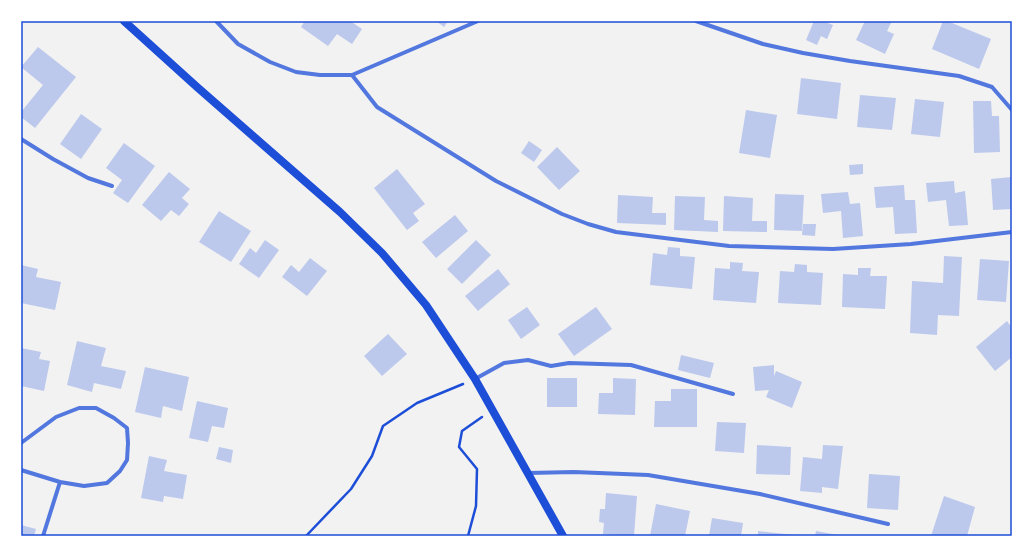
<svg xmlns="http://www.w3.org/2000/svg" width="1033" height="557" viewBox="0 0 1033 557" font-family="Figtree,sans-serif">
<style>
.building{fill:#bdc9ec}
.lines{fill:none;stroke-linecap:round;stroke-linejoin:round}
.path{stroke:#1d4ed8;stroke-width:2.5}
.minor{stroke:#5277de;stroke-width:4}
.secondary{stroke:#1d4ed8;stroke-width:8}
.neatline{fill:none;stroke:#1d4ed8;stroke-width:1.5}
</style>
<rect width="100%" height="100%" fill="#f2f2f2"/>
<path class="building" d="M305,21H350L362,29L352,44L337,34L328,46L301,27Z
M436,21H448L444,27Z
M814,21H823L833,25L827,39L821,36L817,45L806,40Z
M865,21H892L887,31L894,34L885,54L856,40Z
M943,21H947L991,39L979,69L932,49Z
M38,47L76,77L35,128L21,117V112L43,85L21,67Z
M801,78L841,83L837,119L797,114Z
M860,95L896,98L892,130L857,127Z
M915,99L944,102L940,137L911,134Z
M973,101H991L992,116H999L1000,152L974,153Z
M746,110L777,115L770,158L739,153Z
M81,114L102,129L81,159L60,144Z
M529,141L542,150L534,162L521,153Z
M124,143L155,166L128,203L113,193L122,180L106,168Z
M557,147L580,171L559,190L537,167Z
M863,164V174L850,175L849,165Z
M397,169L425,204L413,213L419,221L407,230L374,188Z
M169,172L190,189L182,198L189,204L179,216L171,210L161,221L142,205Z
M1012,177V209L993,210L991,179Z
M954,181L955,193L965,191L968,225L949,226L946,200L928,202L926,183Z
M904,185L905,200H915L917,233L895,234L893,207L876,208L874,187Z
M848,192L850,204L860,203L863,236L843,238L841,211L823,213L821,194Z
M775,194L804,195L802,231L774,230Z
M618,195L653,197L652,213H666V225L617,223Z
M675,196L705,197L704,220L718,221V232L674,230Z
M724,196L753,198L752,221H767V232L723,231Z
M219,211L251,231L231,262L199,242Z
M455,215L468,231L436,258L422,242Z
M803,224H816L815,236L802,235Z
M265,240L279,250L259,278L239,264L250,248L256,253Z
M476,240L491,255L462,284L447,269Z
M668,247L680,248V256L695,257L692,289L650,285L653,253L667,255Z
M944,256L962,257L959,316L938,315L937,335L910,333L912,281L943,283Z
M310,258L327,271L307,296L282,277L291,265L299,272Z
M980,259L1009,261L1006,302L977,300Z
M730,262L743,263L742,271L759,272L756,303L713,300L715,268L730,269Z
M795,264L807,265V272L823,273L821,305L778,303L780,271L794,272Z
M21,265L38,269L36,277L61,282L55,310L21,303Z
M858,268H871L870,276H887L885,309L842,307L843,274L858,275Z
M498,269L510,284L478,311L465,296Z
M527,307L540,325L521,339L508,320Z
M596,307L612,329L574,356L558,334Z
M1007,321L1012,328V357L995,371L976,347Z
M388,334L407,354L382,376L364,356Z
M77,341L106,348L101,366L126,371L121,389L94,383L92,392L67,385Z
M21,348L41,352L39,359L50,361L44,391L21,386Z
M681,355L714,363L710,378L678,370Z
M774,365V376L776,371L802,382L792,408L766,397L769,390L755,391L753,367Z
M145,367L189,377L182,411L163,406L161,418L135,412Z
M547,378H577V407H547Z
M613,378L636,379L635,415L598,414L599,393H613Z
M671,389H697V427H654L655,401H671Z
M197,401L228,408L224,428L212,426L208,442L189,438Z
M717,422L746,423L744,453L715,451Z
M757,445L791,447L790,475L756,474Z
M823,445L843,446L838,489L822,487V493L800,491L803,457L822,459Z
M219,447L233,450L231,463L216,459Z
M149,456L167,460L164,471L187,475L183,499L164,496L163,502L141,498Z
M869,474L900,476L898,510L867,508Z
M606,493L637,496L634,536L603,534L604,523L599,522L600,509H605Z
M944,496L975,507L967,536H931Z
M656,504L690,511L685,536H650Z
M712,518L743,523L741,536H709Z
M21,525L36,529L34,536H21Z
M758,531L795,535V536H758Z
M816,531L838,535L837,536H815Z"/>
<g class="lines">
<path class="path" d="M306,536L351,489L372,456L383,426L417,403L463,384
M468,536L476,506L477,469L459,447L462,431L482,417"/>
<path class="minor" d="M216,21L238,44L270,62L296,72L320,75H352L478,21
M696,21L763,44L803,53L850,61L959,76L992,87L1012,110
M352,75L377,107L496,181L562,214L588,224L616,232L729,246L833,249L911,244L1012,232
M21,139L53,159L88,178L112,186
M475,379L504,363L528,360L551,366L569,363L631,365L733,394
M21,443L56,417L79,408H96L114,418L127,428L128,443L127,460L120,471L107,483L84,486L60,482L21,470
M528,473L574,472L648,475L760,494L888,524
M43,536L60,482"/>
<path class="secondary" d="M124,21L197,87L340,212L382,253L426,305L475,379L563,536"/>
</g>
<rect width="1033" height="557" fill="none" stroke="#ffffff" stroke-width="44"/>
<rect x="22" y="22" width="989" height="513" class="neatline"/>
</svg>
